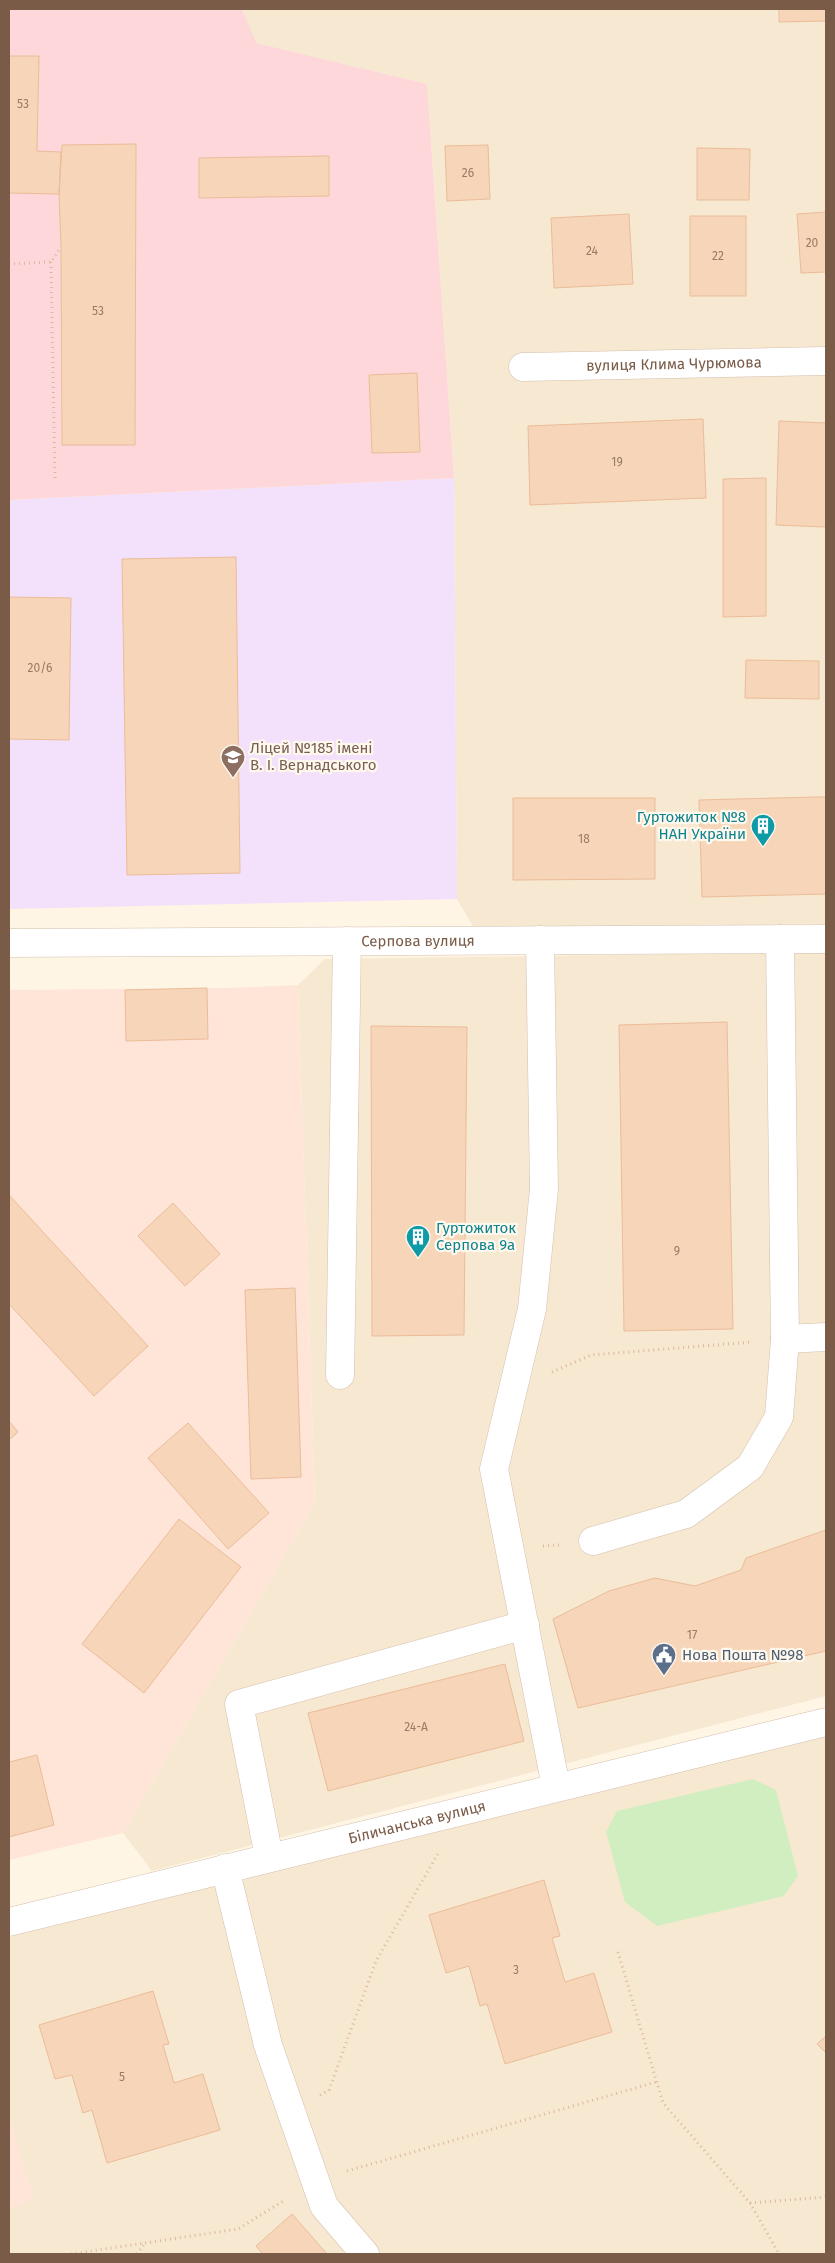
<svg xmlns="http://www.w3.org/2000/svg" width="835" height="2263" viewBox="0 0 835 2263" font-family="'Fira Sans',sans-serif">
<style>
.residential{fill:#f7e8d2}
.commercial{fill:#ffe5d8}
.education{fill:#f3e1fb}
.medical{fill:#fdd7d9}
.green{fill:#d1eec1}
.building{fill:#f6d5b9;stroke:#ebbc98}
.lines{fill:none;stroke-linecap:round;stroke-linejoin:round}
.minor-casing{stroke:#d4bfac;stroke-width:29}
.path{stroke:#dcb89c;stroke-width:3;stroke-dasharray:1 4;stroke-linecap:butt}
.minor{stroke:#fff;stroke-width:28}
.labels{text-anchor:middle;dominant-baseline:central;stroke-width:4.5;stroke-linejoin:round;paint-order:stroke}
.number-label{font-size:12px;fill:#997a64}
.street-label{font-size:15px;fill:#7a5b47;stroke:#fff9ed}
.education-label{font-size:15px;fill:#785e54;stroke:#fff9ed;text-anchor:start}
.culture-label{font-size:15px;fill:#0d838f;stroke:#fff9ed;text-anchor:end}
.service-label{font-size:15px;fill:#4e5e75;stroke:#fff9ed;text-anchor:start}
</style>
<rect width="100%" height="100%" fill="#fef5e4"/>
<path class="residential" d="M242,9H826V924L474,928L457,899L454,478L427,84L255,43Z
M826,952V1696L152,1871L123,1833L315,1503L298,985L325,959Z
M826,1734V2254H9V1934Z"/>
<path class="commercial" d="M298,985L315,1503L123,1833L9,1860V990L228,988Z
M9,2115L34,2199L9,2209Z"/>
<path class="education" d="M454,478L457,899L9,909V500Z"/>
<path class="medical" d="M9,9H242L256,43L427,84L454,478L9,500Z"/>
<path class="green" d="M753,1779L776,1790L798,1876L784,1896L657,1926L625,1902L606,1832L617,1811Z"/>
<path class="building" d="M779,9H826V21L779,22Z
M9,56H39L37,151L61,152L59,194L9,193Z
M136,144L135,445H62L61,247L59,194L62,145Z
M488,145L490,199L447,201L445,146Z
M697,148L750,149L749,200H697Z
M329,156V196L199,198V158Z
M826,212V272L801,273L797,214Z
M629,214L633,284L554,288L551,218Z
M690,216H746V296H690Z
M417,373L420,452L372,453L369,375Z
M703,419L706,498L530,505L528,426Z
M779,421L826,423V527L776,525Z
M766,478V616L723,617V479Z
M236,557L240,873L127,875L122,559Z
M9,597L71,598L69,740L9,739Z
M746,660L819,661V699L745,698Z
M815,797H826V894L702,897L699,800Z
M513,798H655V879L513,880Z
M207,988L208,1039L126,1041L125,990Z
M727,1022L733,1329L624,1331L619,1025Z
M371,1026L467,1027L464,1335L372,1336Z
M9,1195L148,1346L94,1396L9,1304Z
M173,1203L220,1254L185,1286L138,1236Z
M295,1288L301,1477L251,1479L245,1290Z
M9,1421L18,1432L9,1440Z
M188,1423L269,1513L228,1549L148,1458Z
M179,1519L241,1567L144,1693L82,1644Z
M826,1530V1651L578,1708L553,1619L609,1591L655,1578L695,1586L741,1570L746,1558Z
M505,1664L524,1741L328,1791L308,1713Z
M37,1755L54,1825L9,1837V1762Z
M544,1880L560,1936L552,1938L565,1982L594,1973L612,2032L505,2064L487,2004L480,2006L469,1966L446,1973L429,1915Z
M153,1991L169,2044L163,2045L174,2083L203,2074L220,2130L107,2163L92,2110L83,2113L72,2075L55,2079L39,2025Z
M826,2036V2053L817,2044Z
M292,2214L327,2254H263L256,2246Z"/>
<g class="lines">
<defs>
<g id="minor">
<path id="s1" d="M523,367L826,361"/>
<path d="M540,940L544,1189L532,1309L494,1469L556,1787"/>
<path id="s2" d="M9,943L826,939"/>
<path d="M785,1339L826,1337"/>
<path d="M340,1375L347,941"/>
<path d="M593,1541L686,1514L750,1467L779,1417L785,1339L780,939"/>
<path d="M269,1857L239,1704L525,1625"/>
<path d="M225,1868L268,2045L324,2206L365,2254"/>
<path id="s3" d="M9,1922L826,1722"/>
</g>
</defs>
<use href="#minor" class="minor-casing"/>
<path class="path" d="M51,262L55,482
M9,264L51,262L61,247
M552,1372L591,1355L752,1342
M543,1546L559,1545
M618,1952L663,2103L750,2203L779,2254
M320,2095L329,2090L376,1961L439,1852
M347,2171L656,2082
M750,2203L826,2197
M71,2254L238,2229L285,2200
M137,2254L145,2243"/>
<use href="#minor" class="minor"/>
</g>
<defs>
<symbol id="school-pin" viewBox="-11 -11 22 30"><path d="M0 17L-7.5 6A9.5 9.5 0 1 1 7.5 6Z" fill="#8d6e63" stroke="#fff9ed"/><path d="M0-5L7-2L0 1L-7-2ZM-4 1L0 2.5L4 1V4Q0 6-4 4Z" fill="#fff"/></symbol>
<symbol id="building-pin" viewBox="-11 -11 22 30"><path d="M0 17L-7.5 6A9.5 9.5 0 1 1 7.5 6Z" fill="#0f9aa8" stroke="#fff9ed"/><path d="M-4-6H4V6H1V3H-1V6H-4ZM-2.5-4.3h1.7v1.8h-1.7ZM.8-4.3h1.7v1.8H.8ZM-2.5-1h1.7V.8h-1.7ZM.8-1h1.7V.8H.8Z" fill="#fff"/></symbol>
<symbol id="civic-pin" viewBox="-11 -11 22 30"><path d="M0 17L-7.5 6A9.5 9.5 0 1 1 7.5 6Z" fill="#5c6f8a" stroke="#fff9ed"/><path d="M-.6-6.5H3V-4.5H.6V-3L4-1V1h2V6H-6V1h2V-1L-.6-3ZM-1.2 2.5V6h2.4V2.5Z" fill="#fff"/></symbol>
</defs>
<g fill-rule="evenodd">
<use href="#school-pin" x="219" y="743" width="28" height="38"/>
<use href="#building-pin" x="749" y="812" width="28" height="38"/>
<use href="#building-pin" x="404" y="1223" width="28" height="38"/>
<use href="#civic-pin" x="650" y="1641" width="28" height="38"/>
</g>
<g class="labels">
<g class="number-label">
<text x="23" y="104">53</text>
<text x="468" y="173">26</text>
<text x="812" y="243">20</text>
<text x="592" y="251">24</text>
<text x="718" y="256">22</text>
<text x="98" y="311">53</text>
<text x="617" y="462">19</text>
<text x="40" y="668">20/6</text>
<text x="584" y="839">18</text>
<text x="677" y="1251">9</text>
<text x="692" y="1635">17</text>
<text x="416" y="1727">24-А</text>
<text x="516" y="1970">3</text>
<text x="122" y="2077">5</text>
</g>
<g class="street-label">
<text stroke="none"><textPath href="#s1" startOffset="151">вулиця Клима Чурюмова</textPath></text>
<text stroke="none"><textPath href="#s2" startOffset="409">Серпова вулиця</textPath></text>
<text stroke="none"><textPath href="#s3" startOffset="420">Біличанська вулиця</textPath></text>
</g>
<g class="education-label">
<text x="250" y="748">Ліцей №185 імені<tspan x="250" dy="17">В. І. Вернадського</tspan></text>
</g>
<g class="culture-label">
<text x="746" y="817">Гуртожиток №8<tspan x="746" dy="17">НАН України</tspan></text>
<text x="436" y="1228" text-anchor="start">Гуртожиток<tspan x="436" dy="17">Серпова 9а</tspan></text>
</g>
<g class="service-label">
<text x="682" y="1655">Нова Пошта №98</text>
</g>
</g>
<rect width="835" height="2263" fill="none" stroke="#7a5b47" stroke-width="20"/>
</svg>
